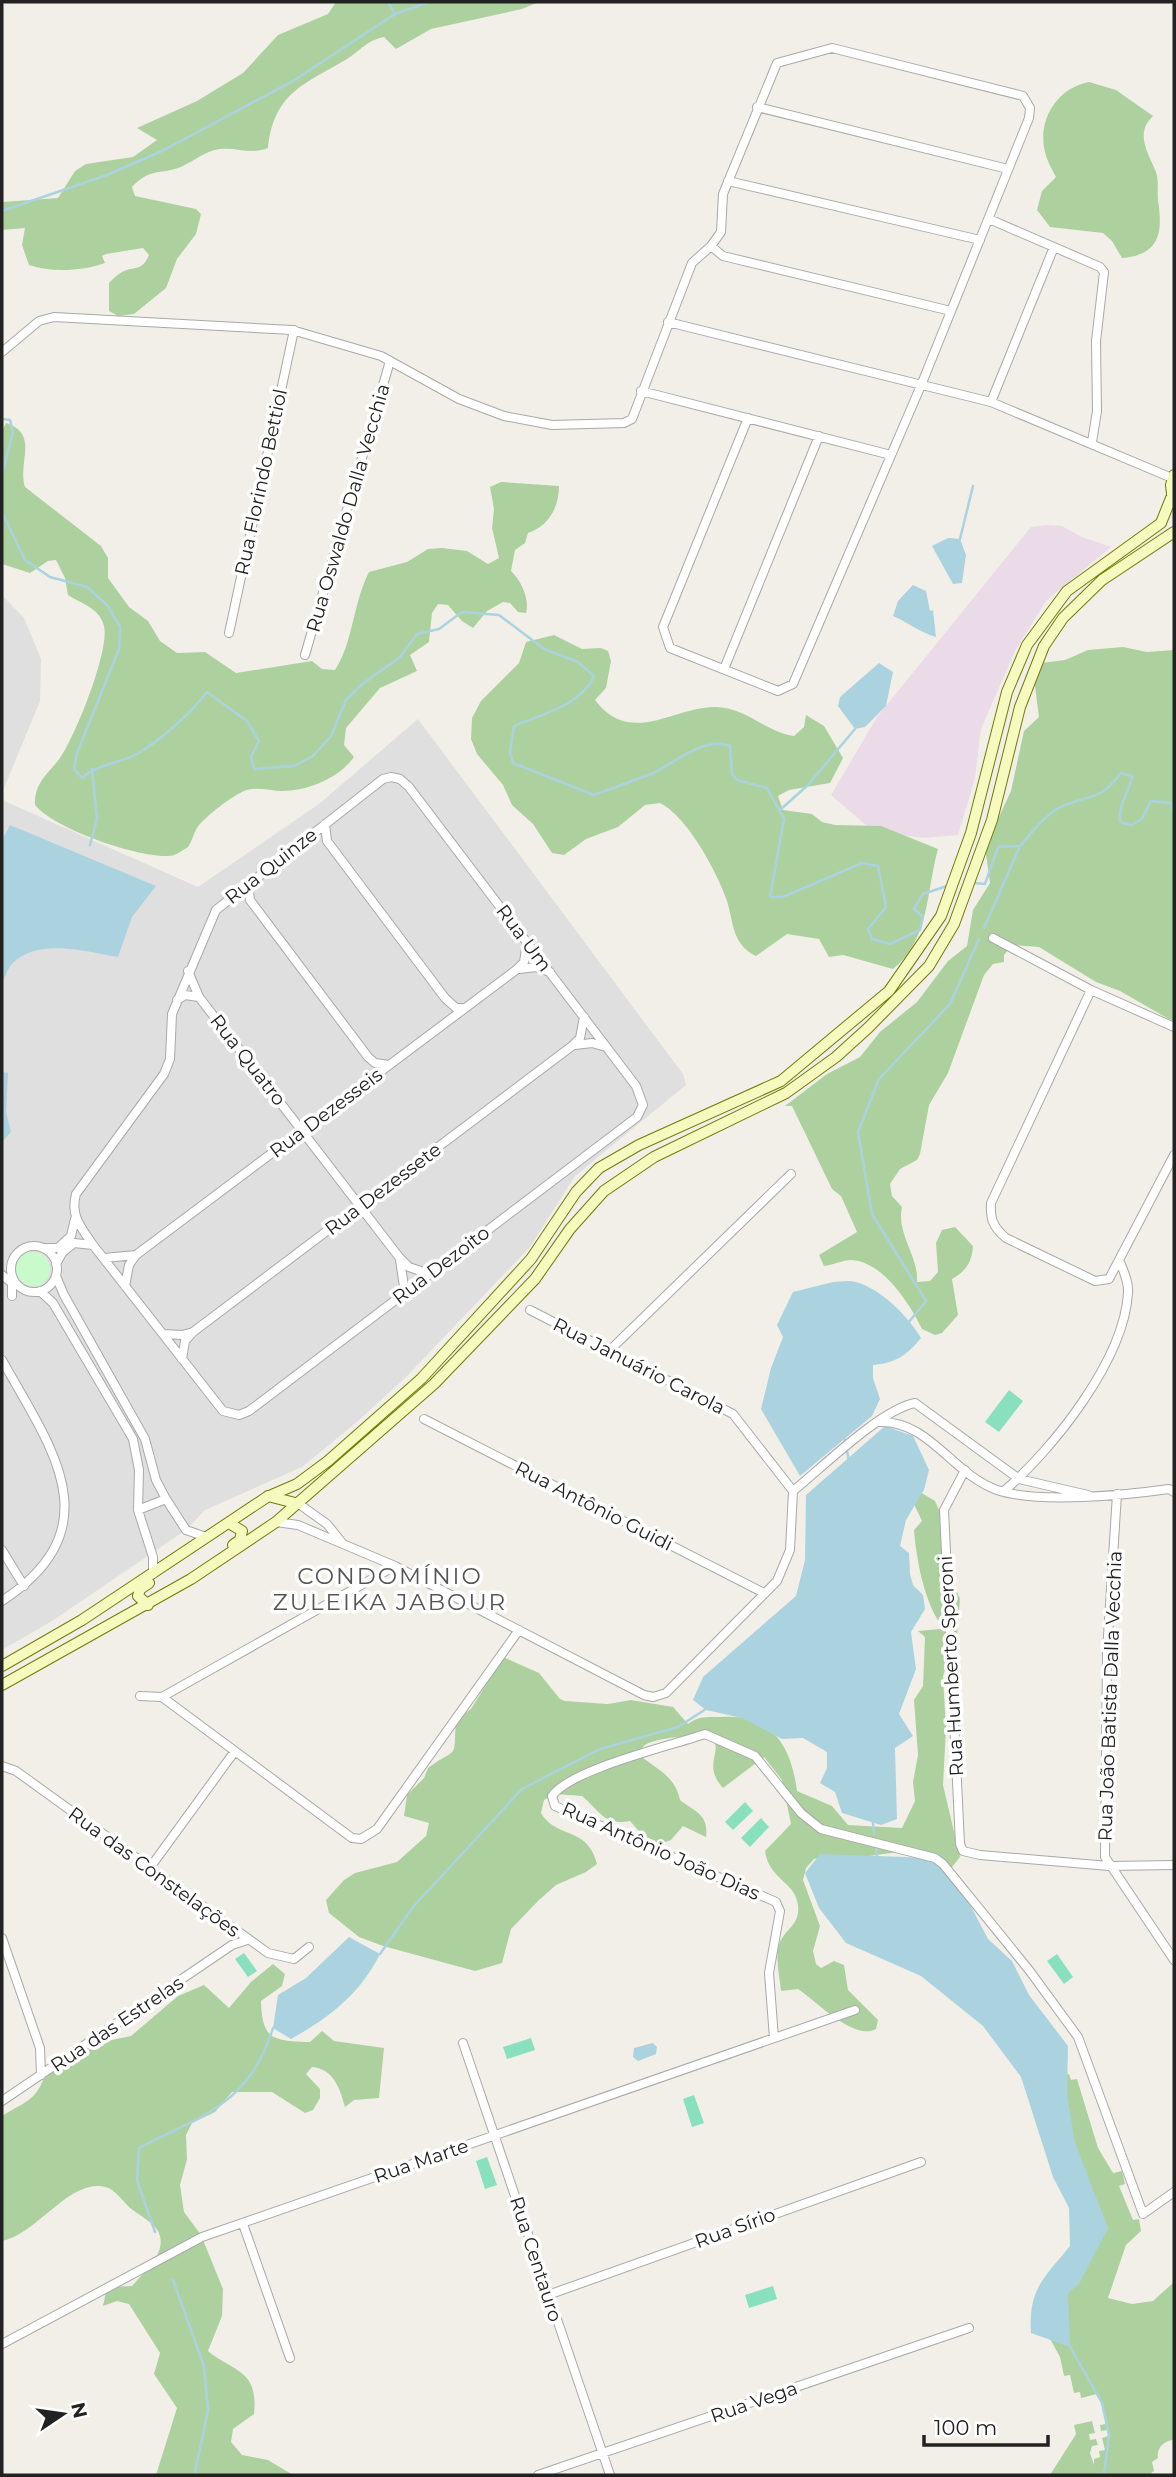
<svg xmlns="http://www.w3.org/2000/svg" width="1176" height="2477" viewBox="0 0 1176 2477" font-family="Montserrat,sans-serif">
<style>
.residential{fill:#e0dfdf}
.industrial{fill:#ebdbe8}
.forest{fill:#add19e}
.park{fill:#c8facc}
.pitch{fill:#88e0be}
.water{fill:#aad3df}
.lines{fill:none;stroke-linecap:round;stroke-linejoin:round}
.stream{stroke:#aad3df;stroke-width:2.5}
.street-casing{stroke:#a9a9a9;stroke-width:10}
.secondary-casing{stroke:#707d05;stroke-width:12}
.street{stroke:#fff;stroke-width:8}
.secondary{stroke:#f7fabf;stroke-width:10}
.labels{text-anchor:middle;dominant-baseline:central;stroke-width:7;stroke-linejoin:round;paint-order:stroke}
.street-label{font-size:19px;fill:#222;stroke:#fff}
.quarter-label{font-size:23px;letter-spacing:2px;fill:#555;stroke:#fff}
</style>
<rect width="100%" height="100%" fill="#f2efe9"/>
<path class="residential" d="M2,595L24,618L41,659L40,701L2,793Z
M418,719L683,1074L686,1085L575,1176L530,1247L406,1377L358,1421L302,1467L205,1510L186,1530L52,1621L2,1650V800L198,887L319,804Z"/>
<path class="industrial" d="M1047,525L1062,526L1082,537L1111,547L1046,601L1016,649L981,729L975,778L958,835L923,838L873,831L831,795L877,717L1031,527Z"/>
<path class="forest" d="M336,2H539L522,9L431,29L396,49L384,37C366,41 361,50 347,59C305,84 274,92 268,148C250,155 237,147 220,149C205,151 194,161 181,167C161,175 151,167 132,187L135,196L196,209L201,214L196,234L177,259L166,288L134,314L118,316L109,311V283C113,279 119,273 124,271C137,266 142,271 149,255L143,248L106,254L102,256L105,263C83,271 51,273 29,265L22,245L25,228L2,230V202L58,198L75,171L86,164L133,157L157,140L137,128L197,101L243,73L278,35L328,14Z
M1089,82L1116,90L1153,116C1134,134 1149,154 1156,172C1159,180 1157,191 1158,200C1163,233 1160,255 1122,258L1112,241L1103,233L1050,227L1037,210L1042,191L1056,177C1052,169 1047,161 1045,152C1037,120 1057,88 1089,82Z
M6,423C40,434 17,462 25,487L101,546L108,558V578L129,607L148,621L160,641L177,653L205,652L236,673L312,661L322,669L335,670C353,643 353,603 369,572L407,562L428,549L442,548L467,551L488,564L499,558L492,528L494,509L490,487L501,482L559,486C559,507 549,526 528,533L525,543L515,550L511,571C521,580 530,600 526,613L518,612L510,603L503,602L487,611L473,628L462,621L448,605L438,604L432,613L429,642L410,655L417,671L380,688L346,728L344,745L354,757C339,778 308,791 282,791C269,791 257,786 244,791C231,797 210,813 200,824C194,830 193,840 188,847C182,851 175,856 168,856C135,857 55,829 35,805C34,783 48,774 60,758C75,737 110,650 104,626C99,607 81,604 68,595L65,578L56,560L48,561L30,573L2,564V431Z
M554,635L582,649L601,648L608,651L611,661L606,688L595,700C631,747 672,707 715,707C746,707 765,732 794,736L804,727L806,715L824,726L843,758L830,783L789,790L778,796L783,810L812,814L822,822L835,825L881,826L938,849C926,892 930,939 893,969L843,955L829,957L819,939L787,934L756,956C732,944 734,924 727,901C717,872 687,816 660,803L645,805L618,827L586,839L564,855L552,853L533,824L512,805L503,785L477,754L471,739L472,718L481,701L519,663L526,642Z
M1123,647L1147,652L1174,650V1022L1120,991L1096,982L1039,947L1012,945L1004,955V962L993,964L984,975L948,1073L929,1105L920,1154L917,1160L900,1169L890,1184L892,1196L902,1207C896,1234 919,1256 917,1282L930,1281L938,1272L936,1243L942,1230L955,1227L973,1246C972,1262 966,1271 952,1279L958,1315L942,1333L935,1335L922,1329C910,1304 883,1262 852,1260C842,1260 833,1265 824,1266L819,1255L857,1232L841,1196L832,1189L792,1106H785L827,1074L860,1057L880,1032L917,1002L948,961L967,946L973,910L990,883L985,847L1011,791L1024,731L1039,717L1033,670L1041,663L1065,660L1088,650Z
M920,1492L935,1501L944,1521L952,1579L960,1599L957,1636L943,1676L946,1729L943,1785L960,1857L952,1867L939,1872L913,1852L906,1851L869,1856H826L814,1859L806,1868L803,1880L820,1926L813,1951L816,1964L821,1968L834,1961L844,1965L848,1990L878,2020L876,2029C854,2041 817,2002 798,1989L781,1991C780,1977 774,1955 780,1942C787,1927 800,1925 798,1905C795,1881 769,1880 765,1851L791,1824L782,1780L764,1757L723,1788C703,1766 721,1753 714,1742C707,1731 655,1738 645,1745C642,1747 640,1751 638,1754C656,1769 675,1775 680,1800C695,1812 709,1814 706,1837L683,1826L671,1840L657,1845L646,1839L630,1821C604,1826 600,1811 582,1796L555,1794L544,1800L541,1813C556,1839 588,1826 597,1864L586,1872L556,1885L538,1901L511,1929L502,1963L475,1971L383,1946L359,1937L329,1913L326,1900L344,1880L355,1873L397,1862L426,1836L429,1823L404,1816L407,1795L424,1778L428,1768C460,1745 453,1762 456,1720L471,1709L503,1657L539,1673L560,1699L565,1701L608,1704L631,1700L673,1707L688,1724C698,1716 707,1717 720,1717C770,1713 791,1744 797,1791L832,1806L848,1825L902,1828L915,1801L913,1782L918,1755L914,1700L923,1686L925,1637L918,1631L940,1629V1623C924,1601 916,1557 914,1530L922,1521L913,1502Z
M273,1964L285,1974L282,1986L261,2001C262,2040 273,2041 310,2042L322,2031L334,2041L384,2048L379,2098L354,2100L345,2107C340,2089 334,2069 312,2067L306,2074L320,2089V2098L313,2110L305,2113L272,2092H232L215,2112L192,2123L186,2135L187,2159L180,2185L184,2212L201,2235L223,2289L222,2316L208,2351C233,2372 259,2369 254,2414L233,2429L231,2442L242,2455L268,2460L293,2475H156L177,2408L154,2374L160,2353L129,2304L117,2301L103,2306L107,2287L132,2286C144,2272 169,2252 158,2231C153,2222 137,2214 129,2207C120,2198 113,2186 99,2186C65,2185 36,2234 2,2241V2116C24,2102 37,2101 45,2074L102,2042L131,2036L178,1996L204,1985L229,2008L251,1982Z
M1069,2074L1071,2080L1077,2079L1098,2148L1113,2173L1122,2171L1125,2184L1119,2186L1133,2220L1139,2219L1141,2231L1126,2245L1108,2298L1132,2304L1153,2301L1174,2282V2440C1165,2440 1156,2448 1158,2458L1152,2462L1154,2471L1149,2475H1050L1076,2434L1074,2425L1092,2421L1095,2433L1089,2434L1090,2440L1096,2439L1098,2445L1092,2446L1090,2453L1094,2465V2459L1100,2457L1099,2451L1105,2450L1102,2438L1108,2436L1107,2430L1101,2431L1100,2425L1106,2424L1103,2405L1097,2394L1081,2398L1080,2392L1074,2393L1070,2375L1064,2376L1060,2357L1048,2335L1078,2265L1057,2077Z"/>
<path class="park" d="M16 1269a17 17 0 1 1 34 0a17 17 0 1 1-34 0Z"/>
<path class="pitch" d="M1009,1390L1023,1401L999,1432L985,1422Z
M745,1802L753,1811L733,1830L725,1822Z
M761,1818L769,1827L750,1847L741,1838Z
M244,1953L257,1971L248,1977L235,1959Z
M1057,1954L1073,1977L1064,1984L1047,1961Z
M531,2038L535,2050L507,2059L503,2047Z
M694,2095L704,2123L692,2127L683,2099Z
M487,2157L497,2185L485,2189L476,2161Z
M773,2286L777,2299L749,2308L745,2295Z"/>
<path class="water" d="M948,538L960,539L966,555L962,583L953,584L932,546Z
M913,585L926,591L930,611L933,610L936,637C919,632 909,623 893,616L898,601Z
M879,663L893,672L886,706L865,727L855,729L838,706L840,697Z
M10,825L156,886L132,917L118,957C86,952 38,937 12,964C7,969 5,978 2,984V840Z
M2,1072L8,1073L6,1112L11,1132L2,1142Z
M833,1282C840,1282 849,1280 856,1282C881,1289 908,1316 921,1338C907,1355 896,1363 873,1365V1378L880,1399L872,1416L800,1476L761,1409L771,1368L783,1337L777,1325L793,1292Z
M885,1426L913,1436L929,1470L924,1490L906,1520L900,1546L909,1553L910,1574L913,1585L923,1595L925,1609L911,1632L916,1669L899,1714L913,1736L895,1748L897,1819L881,1825L842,1813L835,1792L820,1783L827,1768V1752L803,1738L782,1739L742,1718L706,1710L693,1700L703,1677L796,1596L805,1560L806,1495Z
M820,1854L933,1858L966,1897L988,1939L1012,1961L1029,1995L1068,2046L1067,2094L1075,2143L1108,2228L1079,2284L1068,2293L1070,2347L1031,2333C1028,2289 1044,2278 1070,2246L1069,2208L1053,2177L1021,2077L983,2026L921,1976L846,1943L819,1908L805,1873Z
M349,1937L380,1954C360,1994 329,2018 291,2039L273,2028L278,1995L306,1978Z
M653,2043L657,2047L656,2054L638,2061L633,2057L634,2048Z"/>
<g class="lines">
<path class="stream" d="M388,2L395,14
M2,211L107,175L162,151L293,81L395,14L429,2
M2,419L10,420L13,432L2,474
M2,512L25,560L50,577L87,587L107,605L120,627L119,649L77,753L74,769L82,778C97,764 118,764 137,754C161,740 190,714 207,692L247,721L259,741L251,757L254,769L294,766L313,756L331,736L346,700L361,685L400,657L417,634L439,629L462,612L499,615L544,649L578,662L594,676C582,705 542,714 514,726L510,752L513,763L594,795C613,788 632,781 651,774C672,765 705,735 730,746L732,774L737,780L767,788L784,819L770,897H783L862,863L878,866L886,907L868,929L872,939L890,944L920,930L923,917L914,909L923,894L947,886
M960,539L973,486
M781,809L808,785L855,729
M90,845L97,819L92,769
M974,883L985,884L998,847L1020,846C1033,831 1047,812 1065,805C1093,794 1101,800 1121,773L1132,776C1129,794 1118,804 1120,822L1131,825L1142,819L1151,801L1171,803L1174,813
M984,928L1020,846
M908,1323L926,1301L872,1214L858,1132L879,1079L950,1004L979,939
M844,1436L849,1461
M873,1823L874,1834
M876,1849L877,1856
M380,1954L413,1907L522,1789L600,1749L678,1727L706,1709
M155,2232L137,2180L139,2148C204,2115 250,2103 273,2028
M173,2280L204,2366L208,2411L195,2472
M1069,2345L1102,2403L1109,2435L1104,2475"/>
<defs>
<path id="street" d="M757,107L1008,169
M728,181L980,240
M989,219L1100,267L1104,272L1096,341L1097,411L1092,442
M711,246L723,256L951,311
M668,322L991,402L1172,478
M2,352L39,321L54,317L292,330L381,356L459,399L504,416L552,425L624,423L632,419L692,263L711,246L721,232L723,194L777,63L832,48L1023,96L1030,108L1029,118L922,383L793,684L778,691L670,648L663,627L748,418
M641,391L891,455
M991,402L1054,247
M229,633L294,330
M305,655L390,361
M724,669L819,436
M391,777L400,779L409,787L636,1086L643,1105L637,1117L249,1411L239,1415L223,1411L93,1245C81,1227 70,1216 76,1194L164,1074L170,1059L172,1014L216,910L383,779Z
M325,824L327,841L445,998L456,1008H464
M248,883L250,900L368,1057L375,1063L389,1065
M993,938L1091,990L1174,1027
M519,969L536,967L550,972
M188,971L199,997L399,1257L409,1267L429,1274
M1091,990L991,1203C990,1219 993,1227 1006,1238L1095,1281L1109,1279L1174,1155
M177,1000L185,995L199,997
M575,1045L592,1043L606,1047
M11 1269a23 23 0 1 1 46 0a23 23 0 1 1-46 0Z
M45,1248H58L71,1236L75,1219
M104,1258L136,1255
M400,1260L405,1293
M56,1264L62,1253L74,1243L93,1245
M2,1275L12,1283V1296
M56,1276L64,1295L145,1439L156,1480L166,1499L186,1530L206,1537
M125,1286L129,1265L136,1255L516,970L524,962L527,942
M40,1291L53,1303L133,1439L139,1470L138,1510L153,1557V1574
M163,1334L182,1335L193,1332
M610,1350L791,1174
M182,1359L185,1341L193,1332L572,1046L580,1038L584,1017
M2,1360C51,1448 114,1527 2,1601
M424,1419L764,1593
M879,1422C929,1420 952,1474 997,1490C1038,1504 1126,1495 1169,1489L1174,1492
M965,1470L944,1510L960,1844L963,1851L980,1855L1109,1866L1174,1865
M793,1491C823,1467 880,1410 915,1403L1019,1479L1088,1495
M1004,1491C1053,1449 1124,1360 1128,1293C1129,1283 1124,1272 1120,1262
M1117,1494L1107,1652L1105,1857L1174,1960
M299,1504L327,1524L343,1544
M138,1510L166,1499
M276,1522L298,1525L395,1566L644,1695L653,1697L666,1693L777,1581L790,1550L793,1491L733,1414L530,1310
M2,1550L24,1586
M140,1696L162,1697L352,1838L361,1839L377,1829L519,1630
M162,1697L395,1566
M2,1766L16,1771L268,1953L294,1959L309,1947
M149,1869L235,1751
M2,1938L40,2048L41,2075
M774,2038L769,1973L780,1911L776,1902L555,1806L552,1796C571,1769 670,1746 705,1734L755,1756L801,1813L821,1829L935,1858L943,1864L1029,1970L1078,2037L1143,2214L1174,2192
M463,2043L610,2475
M2,2101L232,1945L247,1940
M243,2224L290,2358
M548,2295L921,2162
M2,2344L202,2237L855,2010
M538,2475L969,2328"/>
<path id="secondary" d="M1173,503L1171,485L1174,475
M268,1496L299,1504
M229,1523L242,1531L240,1540L233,1545
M148,1605L138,1596L140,1589L149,1583
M2,1666L82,1620L267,1497L297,1484L328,1461L421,1379L531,1259L576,1192L599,1168L639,1145L781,1081L889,991L941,916L971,833L1007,692L1027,645L1067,591L1161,523L1171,498
M2,1685L191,1579L276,1522L434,1384L535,1279L570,1229L604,1191L654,1157L786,1093L836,1057L868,1028L929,966L954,924L992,820L1020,707L1044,646L1063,618L1102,580L1174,532"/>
</defs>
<use href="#street" class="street-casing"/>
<use href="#secondary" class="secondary-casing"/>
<use href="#street" class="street"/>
<use href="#secondary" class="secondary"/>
</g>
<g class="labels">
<g class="street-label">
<text transform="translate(261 482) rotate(-78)">Rua Florindo Bettiol</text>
<text transform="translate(348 508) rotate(-74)">Rua Oswaldo Dalla Vecchia</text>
<text transform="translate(271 866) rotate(-38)">Rua Quinze</text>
<text transform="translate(524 938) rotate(53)">Rua Um</text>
<text transform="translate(248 1060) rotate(52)">Rua Quatro</text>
<text transform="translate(326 1113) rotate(-37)">Rua Dezesseis</text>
<text transform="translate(383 1189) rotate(-37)">Rua Dezessete</text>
<text transform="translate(441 1265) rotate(-37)">Rua Dezoito</text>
<text transform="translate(639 1366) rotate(27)">Rua Januário Carola</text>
<text transform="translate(594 1506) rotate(27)">Rua Antônio Guidi</text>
<text transform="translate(951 1666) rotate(-93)">Rua Humberto Speroni</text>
<text transform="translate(1110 1696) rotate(-88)">Rua João Batista Dalla Vecchia</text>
<text transform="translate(661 1851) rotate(24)">Rua Antônio João Dias</text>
<text transform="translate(154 1872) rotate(36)">Rua das Constelações</text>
<text transform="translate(117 2024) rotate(-34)">Rua das Estrelas</text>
<text transform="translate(421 2161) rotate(-19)">Rua Marte</text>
<text transform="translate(735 2228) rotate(-20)">Rua Sírio</text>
<text transform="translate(536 2259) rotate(72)">Rua Centauro</text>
<text transform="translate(754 2402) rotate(-19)">Rua Vega</text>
</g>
<g class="quarter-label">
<text x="390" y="1576">CONDOMÍNIO<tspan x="390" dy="26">ZULEIKA JABOUR</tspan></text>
</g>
</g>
<rect width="1176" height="2477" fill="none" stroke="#222222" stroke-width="7"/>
<g transform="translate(63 2414) rotate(77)" stroke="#ffffff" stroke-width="5" paint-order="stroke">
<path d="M0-5L12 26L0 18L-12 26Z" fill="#222222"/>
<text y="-10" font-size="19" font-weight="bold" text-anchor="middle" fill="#222222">N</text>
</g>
<path d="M924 2435v10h124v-10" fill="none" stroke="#222222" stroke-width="3.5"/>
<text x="934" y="2435" font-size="21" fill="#222222" stroke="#ffffff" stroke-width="5" paint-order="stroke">100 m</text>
</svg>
